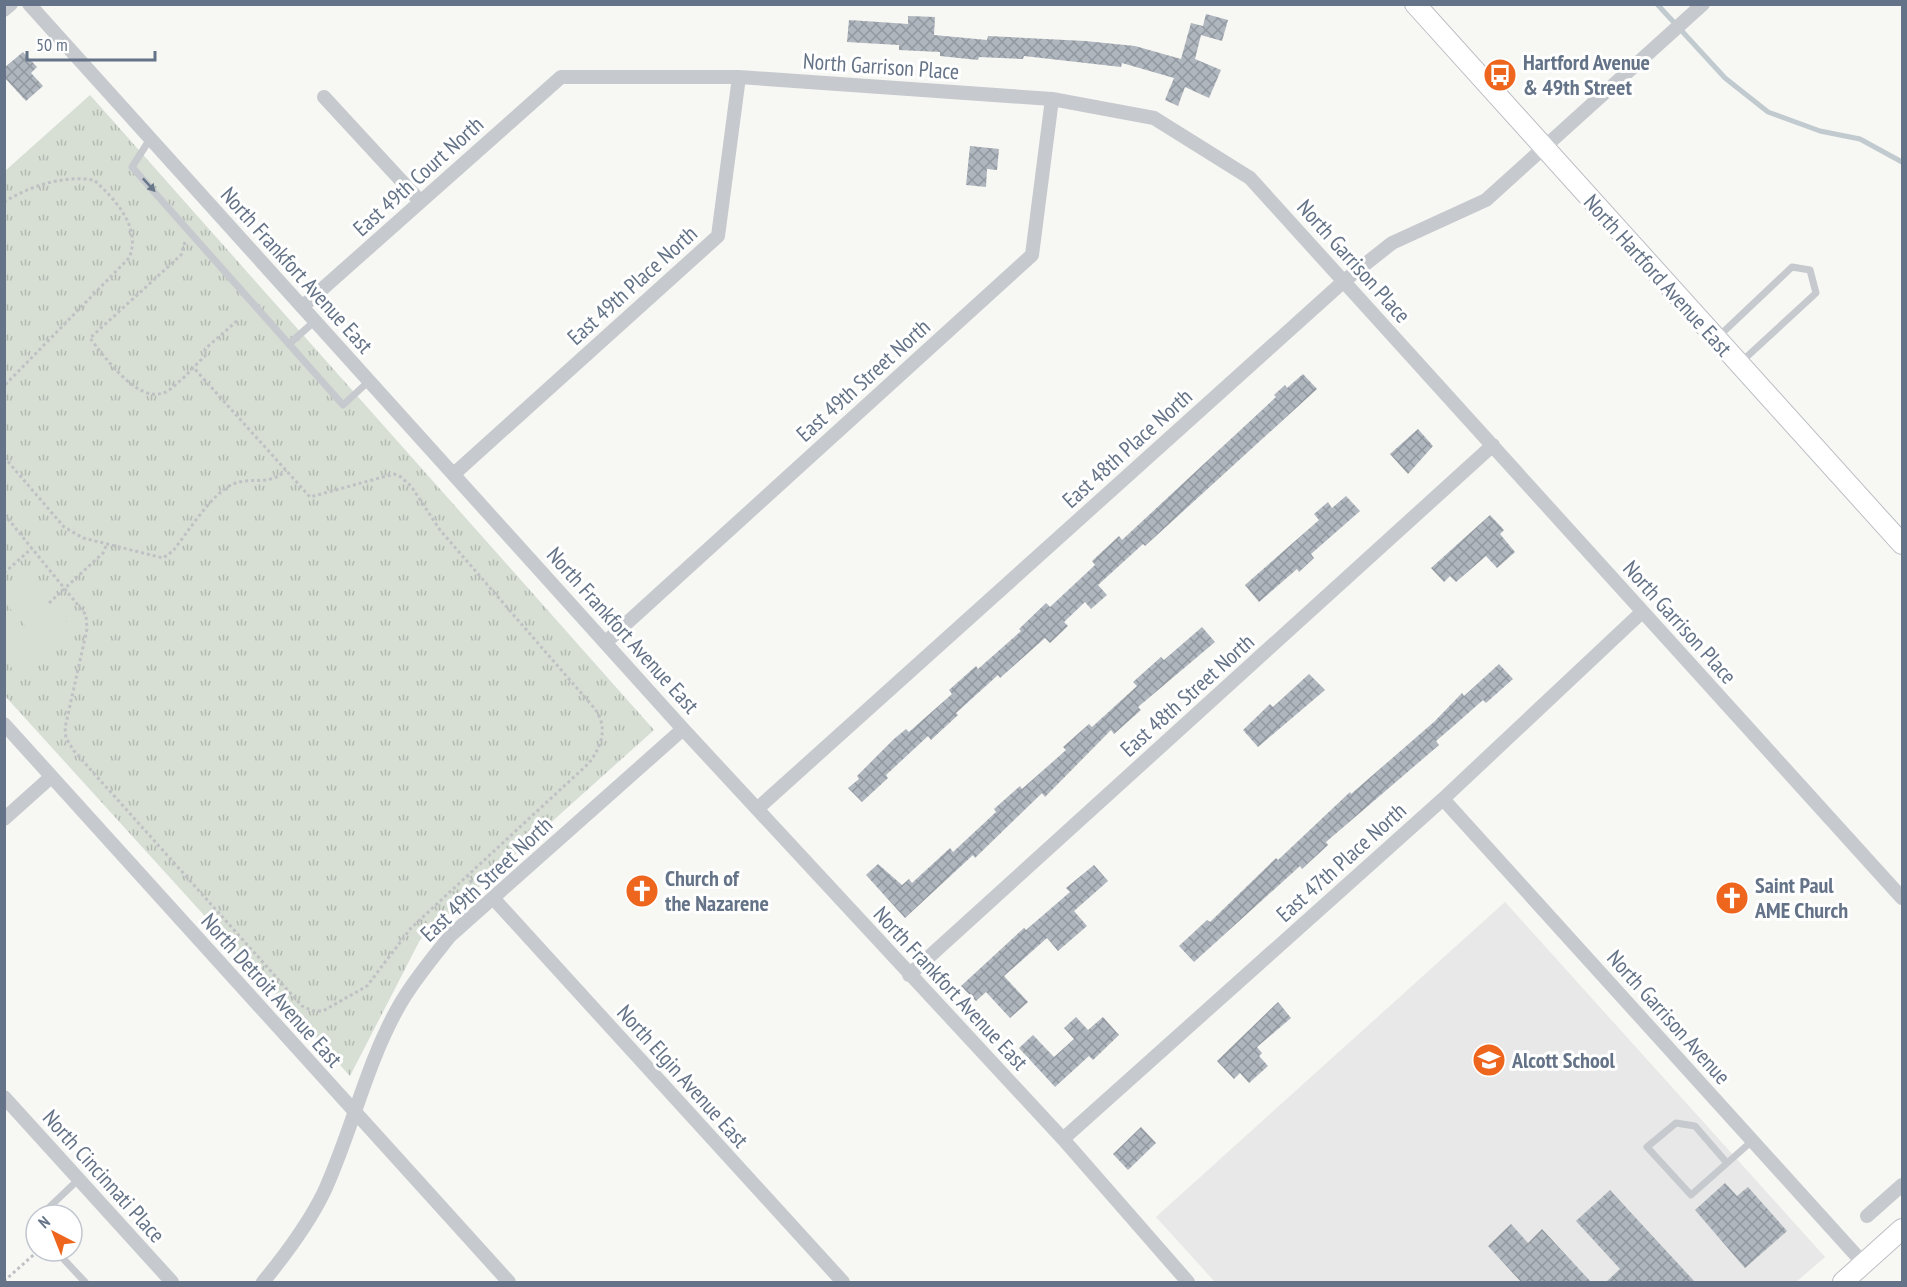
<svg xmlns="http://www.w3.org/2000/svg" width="1907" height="1287" viewBox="0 0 1907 1287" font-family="'PT Sans Narrow',sans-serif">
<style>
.built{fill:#e7e8e7}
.park{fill:url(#park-tufts)}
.garden{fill:#d7dfd4}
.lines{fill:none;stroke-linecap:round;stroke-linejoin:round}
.stream{stroke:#c0cacf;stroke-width:5}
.building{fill:url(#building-cross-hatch)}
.secondary-casing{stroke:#bbbec4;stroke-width:22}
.path{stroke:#c0c1c4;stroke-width:3;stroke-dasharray:3 3;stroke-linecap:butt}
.lane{stroke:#c6c9cd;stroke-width:7}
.street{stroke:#c6c9cd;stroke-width:14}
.secondary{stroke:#fff;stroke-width:20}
.oneway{fill:#69778a}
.labels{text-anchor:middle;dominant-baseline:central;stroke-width:6;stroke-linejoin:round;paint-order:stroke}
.poi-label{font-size:22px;font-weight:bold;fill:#647387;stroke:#fff;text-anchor:start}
.street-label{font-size:22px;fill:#647387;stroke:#fff}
</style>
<defs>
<pattern id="park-tufts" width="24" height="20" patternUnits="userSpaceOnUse" patternTransform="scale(1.5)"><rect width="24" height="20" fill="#d7dfd4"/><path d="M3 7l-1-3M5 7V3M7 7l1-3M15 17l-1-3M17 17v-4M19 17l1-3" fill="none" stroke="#b2b9b2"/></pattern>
<pattern id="building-cross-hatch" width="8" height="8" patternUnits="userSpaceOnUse" patternTransform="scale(1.5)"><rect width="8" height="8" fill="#afb6bd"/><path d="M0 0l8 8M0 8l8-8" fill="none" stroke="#92989f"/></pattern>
</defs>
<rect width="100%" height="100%" fill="#f7f7f4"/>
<path class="built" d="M1505,902L1825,1257L1796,1282H1215L1156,1217Z"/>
<path class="park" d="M90,95L654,730L420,940L350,1076L5,696V171Z"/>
<path class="garden" d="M23,574L75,631L50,653L5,603V592Z
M4,611L46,657L22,679L5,660Z"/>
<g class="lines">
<path class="stream" d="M1657,4L1725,78L1768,112L1820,131L1860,139L1902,162"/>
</g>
<path class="building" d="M1206,14L1228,20L1222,41L1201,35L1195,59L1221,70L1209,98L1185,87L1178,106L1165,100L1174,78L1122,63L1121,67L1024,56L1023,59L979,57L978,60L940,56V52L899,50V45L847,42L849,20L908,24V16L935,17L934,35L987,40L988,36L1085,41L1135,46L1181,59L1191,23L1203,26Z
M23,52L37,67L31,73L43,86L26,101L4,77V68Z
M970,146L999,149L997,170L987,169L986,187L966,185Z
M1303,374L1317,389L1145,546L1143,544L1098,585L1107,595L1091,609L1085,602L1064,622L1068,626L1050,643L1045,638L1000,678L998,675L956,713L958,715L931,740L928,736L886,775L888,778L862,802L848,788L859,779L857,776L894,739L906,729L909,732L952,694L949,690L976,666L978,669L1021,631L1019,629L1046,603L1050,607L1095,565L1092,561L1119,536L1122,540L1276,397L1274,395L1285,385L1287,388Z
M1418,429L1433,446L1408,474L1390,454Z
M1346,496L1360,511L1311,554L1314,558L1299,572L1297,569L1259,602L1245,585L1319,520L1314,514L1328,502L1332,508Z
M1490,515L1504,530L1500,534L1515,552L1497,568L1486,556L1456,582L1450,576L1444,582L1431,568Z
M1202,627L1215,642L1138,707L1141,710L1114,734L1111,730L1045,797L1042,793L975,858L973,855L905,918L866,875L878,864L902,885L909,879L912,883L950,848L953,852L996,812L994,809L1020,786L1022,789L1066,750L1063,747L1089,724L1092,727L1137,686L1133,682L1161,657L1164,660Z
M1499,664L1513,679L1486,703L1483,700L1457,723L1436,741L1439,745L1326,842L1328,845L1302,869L1300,866L1194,962L1179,946L1207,920L1210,922L1276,858L1278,860L1350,792L1351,794L1435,721L1462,693L1464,696Z
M1309,674L1325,690L1258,747L1243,730L1270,704L1273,707Z
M1094,865L1108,881L1074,911L1087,926L1058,951L1047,938L1004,976L1028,1002L1010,1018L986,992L976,1001L961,986L1024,928L1026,930L1070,892L1066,888Z
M1278,1002L1291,1018L1257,1047L1262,1053L1259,1056L1268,1066L1249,1083L1240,1073L1234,1079L1217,1061Z
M1076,1017L1088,1030L1103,1017L1119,1035L1093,1060L1089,1056L1055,1087L1019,1048L1033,1035L1054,1057L1074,1039L1064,1028Z
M1141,1127L1156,1143L1128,1170L1113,1154Z
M1725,1183L1737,1196L1748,1187L1787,1231L1745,1268L1695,1210Z
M1610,1190L1695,1282H1606L1620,1269L1576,1221Z
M1511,1224L1528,1243L1542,1229L1591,1282H1521L1488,1246Z"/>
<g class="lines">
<defs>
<path id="secondary" d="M1415,4L1902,544
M1843,1282L1902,1229"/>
</defs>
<use href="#secondary" class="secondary-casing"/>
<path class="path" d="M4,202C30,186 63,175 94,180C115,199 142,228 129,258L4,386
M185,242L181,255L90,338C103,355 137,403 163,393C174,390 195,365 205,356V349L238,320
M4,457L64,527L83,538L163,558L173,551C188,532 212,493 233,484C252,476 269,487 286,470
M4,514L86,615L87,629L65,728L66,738L74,751L302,1006L313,1011H323L367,986L411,928L589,763C602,746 608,727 595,709L440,530L411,486L401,477L394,474L310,497L193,367
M4,573L32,548
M49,603L103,553L107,544
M467,875L478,893
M4,1281L38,1251"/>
<path class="lane" d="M150,139L132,167L343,405L369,381
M1718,337L1792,267L1810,270L1816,293L1740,363
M290,343L315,321
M1727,1163L1695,1126L1676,1123L1647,1147L1691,1195L1752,1141
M41,1215L79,1179
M36,1220L32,1224L36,1229
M56,1251L85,1282"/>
<path class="street" d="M29,4L683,729L1063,1139L1188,1282
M4,10L11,4
M324,97L420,201
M302,307L561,77H739L1052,99L1154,118L1250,178L1902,898
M455,473L718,236L739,77
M606,642L1032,255L1052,99
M4,724L509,1282
M1443,799L1864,1264
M757,809L1344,281L1392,243L1486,200L1703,4
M4,819L51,777
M493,898L843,1282
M909,975L1493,445
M4,1097L172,1282
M1063,1139L1443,799L1642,612
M1867,1216L1902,1185
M263,1282C286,1254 308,1225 324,1192C352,1131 366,1064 399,1006C413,981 432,959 450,936L683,729"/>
<use href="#secondary" class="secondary"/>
</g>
<defs><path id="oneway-solid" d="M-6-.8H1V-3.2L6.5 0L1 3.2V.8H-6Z" transform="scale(1.5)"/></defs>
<use class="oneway" href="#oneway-solid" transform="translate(149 185) rotate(47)"/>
<defs>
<symbol id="bus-disc" viewBox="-11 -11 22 22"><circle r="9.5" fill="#ee651d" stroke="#fff"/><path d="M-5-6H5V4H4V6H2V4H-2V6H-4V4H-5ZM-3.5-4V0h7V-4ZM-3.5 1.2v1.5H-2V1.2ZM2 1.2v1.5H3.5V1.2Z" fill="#fff"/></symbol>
<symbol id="church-disc" viewBox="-11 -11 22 22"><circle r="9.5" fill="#ee651d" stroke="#fff"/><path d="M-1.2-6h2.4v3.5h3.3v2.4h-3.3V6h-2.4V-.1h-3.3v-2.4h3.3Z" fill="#fff"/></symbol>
<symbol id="school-disc" viewBox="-11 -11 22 22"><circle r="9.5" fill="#ee651d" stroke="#fff"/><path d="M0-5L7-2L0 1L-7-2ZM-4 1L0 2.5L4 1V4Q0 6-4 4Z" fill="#fff"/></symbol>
</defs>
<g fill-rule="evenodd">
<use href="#bus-disc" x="1481" y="56" width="38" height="38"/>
<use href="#church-disc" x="623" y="872" width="38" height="38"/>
<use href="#church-disc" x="1713" y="879" width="38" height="38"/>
<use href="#school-disc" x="1470" y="1041" width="38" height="38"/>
</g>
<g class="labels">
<g class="poi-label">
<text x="1523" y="62">Hartford Avenue<tspan x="1523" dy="25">&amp; 49th Street</tspan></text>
<text x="665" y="878">Church of<tspan x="665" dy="25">the Nazarene</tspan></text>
<text x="1755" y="885">Saint Paul<tspan x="1755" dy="25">AME Church</tspan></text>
<text x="1512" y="1060">Alcott School</text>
</g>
<g class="street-label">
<text transform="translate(881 66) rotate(4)">North Garrison Place</text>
<text transform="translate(418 176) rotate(-42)">East 49th Court North</text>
<text transform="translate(1354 261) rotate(48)">North Garrison Place</text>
<text transform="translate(297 270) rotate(48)">North Frankfort Avenue East</text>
<text transform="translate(1658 275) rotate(48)">North Hartford Avenue East</text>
<text transform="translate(632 285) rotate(-42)">East 49th Place North</text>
<text transform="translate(863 380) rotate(-42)">East 49th Street North</text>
<text transform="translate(1127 448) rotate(-42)">East 48th Place North</text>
<text transform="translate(1680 622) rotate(48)">North Garrison Place</text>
<text transform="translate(623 630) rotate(48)">North Frankfort Avenue East</text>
<text transform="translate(1187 695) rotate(-42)">East 48th Street North</text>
<text transform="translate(1341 862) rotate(-42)">East 47th Place North</text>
<text transform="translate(486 879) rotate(-43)">East 49th Street North</text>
<text transform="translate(951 988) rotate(47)">North Frankfort Avenue East</text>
<text transform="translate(272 990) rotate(48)">North Detroit Avenue East</text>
<text transform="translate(1669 1017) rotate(48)">North Garrison Avenue</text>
<text transform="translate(683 1076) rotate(48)">North Elgin Avenue East</text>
<text transform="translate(104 1176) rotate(48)">North Cincinnati Place</text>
</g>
</g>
<rect width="1907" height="1287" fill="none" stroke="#647387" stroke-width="12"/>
<g transform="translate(54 1233) rotate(318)"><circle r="28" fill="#ffffff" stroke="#c1c7cf" stroke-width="1.5"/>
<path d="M0-4.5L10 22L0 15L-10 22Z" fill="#ee651d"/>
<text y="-9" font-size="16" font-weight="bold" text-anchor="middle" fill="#647387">N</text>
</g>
<path d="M27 51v9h128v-9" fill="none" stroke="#647387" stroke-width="3"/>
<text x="36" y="51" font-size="18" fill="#647387" stroke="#ffffff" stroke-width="4.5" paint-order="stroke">50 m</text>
</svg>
